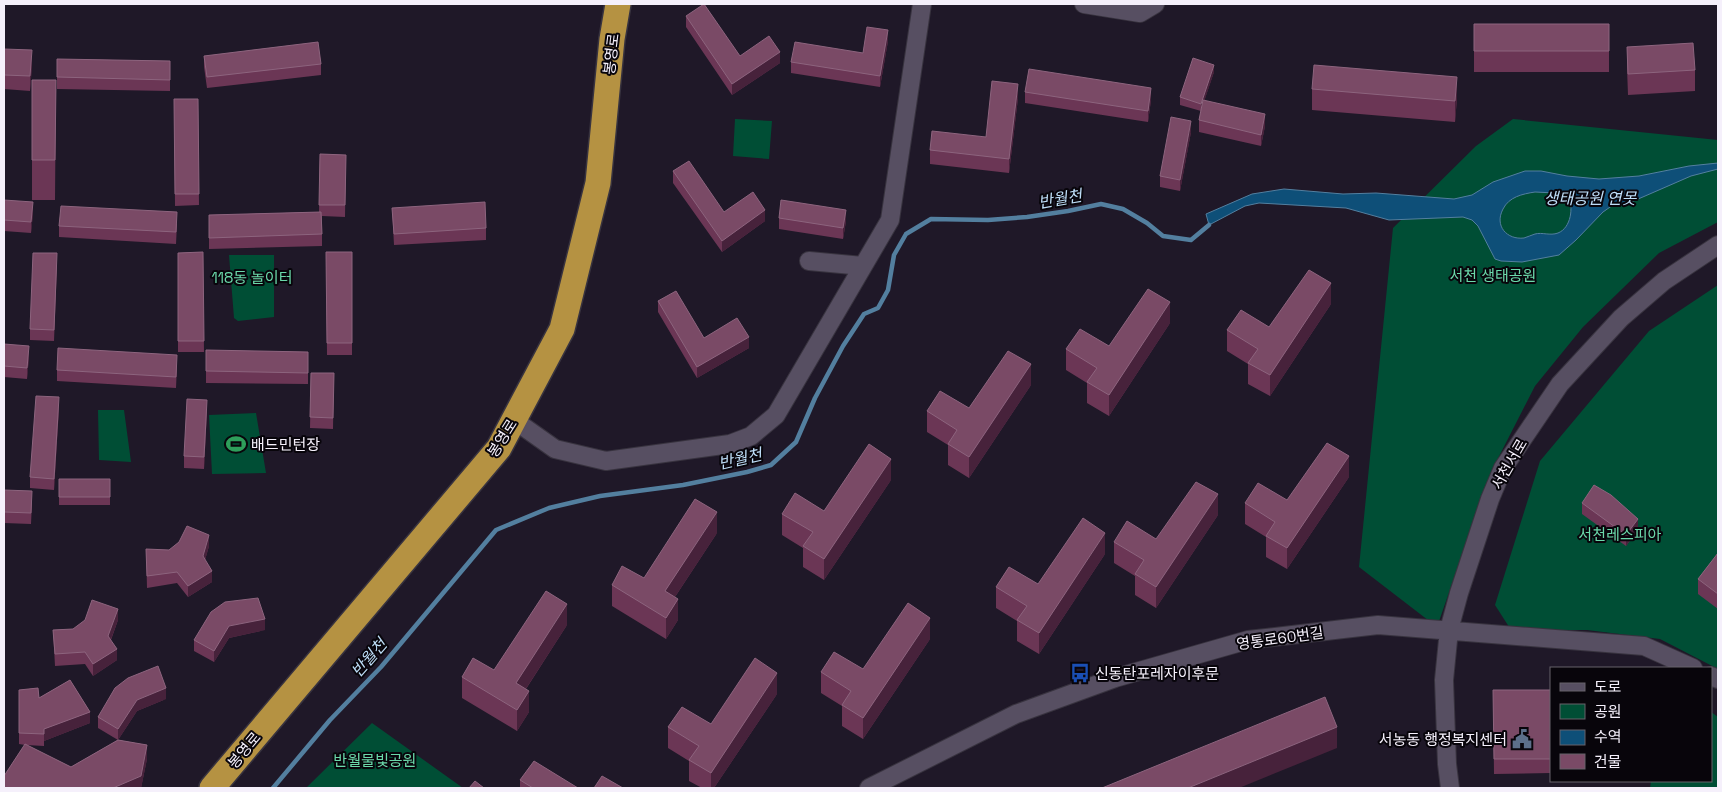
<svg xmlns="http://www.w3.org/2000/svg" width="1722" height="792" viewBox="0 0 1722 792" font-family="'Space Grotesk','Noto Sans KR',sans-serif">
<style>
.green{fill:#004e35}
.water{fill:#0e4f78;stroke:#537f9f;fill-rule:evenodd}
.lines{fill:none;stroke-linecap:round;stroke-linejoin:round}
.stream{stroke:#537f9f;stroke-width:4.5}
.minor-casing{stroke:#38333f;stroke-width:20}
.highway-casing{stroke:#38333f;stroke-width:28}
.minor{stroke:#574f62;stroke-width:18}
.highway{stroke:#b59242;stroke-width:25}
.wall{fill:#6b3655}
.shaded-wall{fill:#47223b}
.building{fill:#7a4a66;stroke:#8d647e}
.labels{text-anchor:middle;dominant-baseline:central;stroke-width:4;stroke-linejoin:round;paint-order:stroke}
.street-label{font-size:15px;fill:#f5f0fb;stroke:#08050b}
.park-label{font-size:15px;fill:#6bd9aa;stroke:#08050b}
.poi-label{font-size:15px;fill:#f5f0fb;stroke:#08050b;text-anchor:start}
.water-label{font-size:16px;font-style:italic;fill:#bedef8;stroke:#08050b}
</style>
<rect width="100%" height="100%" fill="#1f1828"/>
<path class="green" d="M735,119L772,121L769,159L733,156Z
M1513,119L1718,140V222L1659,253L1583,327L1535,386L1491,472L1437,627L1359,567L1393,228L1476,146Z
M229,255H274V317L238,321L234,318Z
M1718,285V669L1660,639L1587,630H1511L1495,605L1540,461L1649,331Z
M98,410H124L131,462L99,460Z
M256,413L266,473L212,474L209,415Z
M1711,712L1718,717V788H1650L1651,781H1711Z
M372,723L463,788H306Z"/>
<path class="water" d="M1718,163V169L1691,176L1629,203L1613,205L1603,212L1576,240L1559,255L1522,262L1501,261L1495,259L1478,226L1472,220L1463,217L1389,220L1346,208L1259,203L1245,206L1209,225L1206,214L1252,194L1284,189L1343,194L1376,193L1454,199L1472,195L1493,182L1525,171H1541L1567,176L1599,179L1639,176L1689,166ZM1535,192L1555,193L1568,196C1574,207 1571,228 1558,233C1550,236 1542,232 1535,234C1531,235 1528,237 1524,238C1507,240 1494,226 1503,209C1509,197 1522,194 1535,192Z"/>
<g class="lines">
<path class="stream" d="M273,788L330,720L381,667L496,530L549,508L600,496L683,485L747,472L771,465L796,442L815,398L843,346L864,314L878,308L888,290L894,255L906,234L931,219L988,220L1027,217L1068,211L1101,204L1123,209L1147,223L1163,236L1191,240L1209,225"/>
<defs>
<path id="minor" d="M1084,4L1140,13L1155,4
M809,261L863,266
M514,420L555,449L606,461L730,444L751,436L776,415L890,220L922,4
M1711,676L1718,679
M869,788L1016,714L1115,678L1248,640L1378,625L1644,646L1693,668
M1450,788L1447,764L1444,680L1449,630L1459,593L1490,499L1503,468L1560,384L1621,318L1664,281L1718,245"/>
<path id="highway" d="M212,788L499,448L562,329L598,183L612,39L618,4"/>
</defs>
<use href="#minor" class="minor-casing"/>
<use href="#highway" class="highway-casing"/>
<use href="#minor" class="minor"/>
<use href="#highway" class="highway"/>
</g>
<path class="wall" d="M686,16L740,56L780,63L732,95L686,27Z
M1474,24H1609V72H1474Z
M888,41L880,87L791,73V62L863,53Z
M1627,47L1695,70V91L1628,95L1627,68Z
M4,49L32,65L30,91L4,89Z
M204,56L321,64V75L207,88L204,67Z
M57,59L170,61V91L57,89Z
M1214,72L1204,101L1265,126L1261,146L1199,132V120L1201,111L1180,105V97Z
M32,80H56L55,200H32Z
M1312,89L1457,98L1455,122L1312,110Z
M1025,92L1151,100L1148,122L1025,103Z
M1018,98L1009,173L930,164V150L986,137Z
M174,99H198L199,205L175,206Z
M1191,132L1180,191L1160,187V176Z
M320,154L346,155L345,217L322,216V246L209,249V215L319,212Z
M673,171L724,212L765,221L722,252L673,183Z
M4,200L33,213L31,233L4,231Z
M392,208L486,228V240L394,245Z
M779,218L846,221L843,239L779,229Z
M177,224L176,244L59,237V226Z
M203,252L204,352H178V253Z
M326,252H352V355H327Z
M57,265L54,341L30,340V329Z
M658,301L704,338L749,348L697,378L658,312Z
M1331,304L1270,396L1248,384V364L1227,351V330L1269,327Z
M1170,323L1109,416L1087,403V383L1066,370V349L1109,346Z
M4,344L29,357L27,379L4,377Z
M206,350L308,352V384L206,383Z
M177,366L176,388L57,381V370Z
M311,373H334L333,429L310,428Z
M1031,385L969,478L948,465V445L927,432V411L969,408Z
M59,408L54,490L30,488V477Z
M207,411L204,469L184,468V456Z
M1349,477L1287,569L1266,557V537L1245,524V503L1287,500Z
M59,479H110V505H59Z
M891,480L824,580L803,567V548L782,535V514L824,511Z
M4,490L32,503L31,524L4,523Z
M1582,503L1638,530L1626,546L1582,514Z
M1218,515L1156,608L1135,595V576L1114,563V542L1156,539Z
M717,533L675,597L678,620L666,639L612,606V585L644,578Z
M209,546L205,560L212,582L188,597L177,583L147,588L146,549L169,550Z
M1718,553V609L1698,594V579Z
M1105,554L1039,654L1017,641V621L996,608V587L1038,584Z
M118,620L111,640L117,660L93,676L85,664L55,666L53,630L73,629Z
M567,625L526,689L529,712L517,731L462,698V677L494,670Z
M265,630L229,638L214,662L194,651V640Z
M930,639L863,739L842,726V706L821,693V672L863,669Z
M70,680L90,712V723L44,741V746L26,745L71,767L118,740L147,745V759L141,788H4V776L25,745L19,744V690L38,688L39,698Z
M1493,690H1551V773L1494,774Z
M777,694L714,788H702L689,781V761L668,748V727L711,724Z
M166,699L137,711L118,740L98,728V717Z
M520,780L578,788H520Z"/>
<path class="shaded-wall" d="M888,30V41L880,87V76Z
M32,50V65L30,91V76Z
M780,52V63L732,95V84Z
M1214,65V72L1201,111V104Z
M1457,77V98L1455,122V101Z
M1018,84V98L1009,173V159Z
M1151,88V100L1148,122V111Z
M1265,114V126L1261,146V135Z
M1191,121V132L1180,191V180Z
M33,202V213L31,233V222Z
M765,210V221L722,252V241Z
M846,210V221L843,239V228Z
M1331,283V304L1270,396V375Z
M1170,302V323L1109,416V395Z
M749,337V348L697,378V367Z
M29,346V357L27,379V368Z
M1031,364V385L969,478V457Z
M59,397V408L54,490V479Z
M207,400V411L204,469V457Z
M1349,456V477L1287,569V548Z
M891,459V480L824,580V559Z
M1218,494V515L1156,608V587Z
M717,512V533L665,612V591Z
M1638,519V530L1626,546V535Z
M1105,533V554L1039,654V633Z
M209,535V546L203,567V556Z
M212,571V582L188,597V586Z
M678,599V620L666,639V618Z
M567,604V625L516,704V683Z
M118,609V620L108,647V636Z
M930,618V639L863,739V718Z
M265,619V630L229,638L214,662V651L229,626Z
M117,649V660L93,676V664Z
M777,673V694L714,788H711V773Z
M166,688V699L137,711L118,740V729L137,700Z
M529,691V712L517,731V710Z
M90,712V723L44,741V729Z
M1337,727V748L1239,788H1188Z
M147,745V759L141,788H113Z"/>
<path class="building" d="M704,4L740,56L769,36L780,52L732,84L686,16Z
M1474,24H1609V51H1474Z
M867,27L888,30L880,76L791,62L795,42L863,53Z
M318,42L321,64L207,77L204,56Z
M1693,43L1695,70L1628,74L1627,47Z
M4,49L32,50L30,76L4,75Z
M1193,58L1214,65L1201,104L1180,97Z
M57,59L170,61V80L57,77Z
M1314,65L1457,77L1455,101L1312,89Z
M1029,69L1151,88L1148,111L1025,92Z
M32,80H56L55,160H32Z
M992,81L1018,84L1009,159L930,150L932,131L986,137Z
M174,99H198L199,194H175Z
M1203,100L1265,114L1261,135L1199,120Z
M1171,117L1191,121L1180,180L1160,176Z
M320,154L346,155L345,205H319Z
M689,161L724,212L753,192L765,210L722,241L673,171Z
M4,200L33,202L31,222L4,220Z
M781,200L846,210L843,228L779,218Z
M485,202L486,228L394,234L392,208Z
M61,206L177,212L176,232L59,226Z
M321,212L322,234L209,238V215Z
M203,252L204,341H178V253Z
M326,252H352V343H327Z
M33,253H57L54,330L30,329Z
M1309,270L1331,283L1270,375L1248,363L1258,349L1227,330L1241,310L1269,327Z
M1148,289L1170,302L1109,395L1087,382L1097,368L1066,349L1080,329L1109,346Z
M676,291L704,338L737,318L749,337L697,367L658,301Z
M4,344L29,346L27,368L4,366Z
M58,348L177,355L176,377L57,370Z
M206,350L308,352V373L206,371Z
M1008,351L1031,364L969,457L948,444L957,430L927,411L940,391L969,408Z
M311,373H334L333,418L310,417Z
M36,396L59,397L54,479L30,477Z
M187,399L207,400L204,457L184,456Z
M1327,443L1349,456L1287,548L1266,536L1275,522L1245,503L1258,483L1287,500Z
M869,444L891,459L824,559L803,546L813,532L782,514L795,493L824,511Z
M59,479H110V497H59Z
M1196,482L1218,494L1156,587L1135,574L1144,560L1114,542L1127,521L1156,539Z
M1594,485L1611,495L1638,519L1626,535L1582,503Z
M4,490L32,491L31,513L4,512Z
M695,499L717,512L665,591L678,599L666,618L612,585L622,566L644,578Z
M1083,518L1105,533L1039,633L1017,620L1027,606L996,587L1009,567L1038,584Z
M187,526L209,535L203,556L212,571L188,586L177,572L147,576L146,549L169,550L179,542Z
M1718,553V594L1698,579Z
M546,591L567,604L516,683L529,691L517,710L462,677L473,658L494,670Z
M258,598L265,619L229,626L214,651L194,640L211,612L225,602Z
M92,600L118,609L108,636L117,649L93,664L85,652L55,654L53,630L73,629L85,620Z
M908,603L930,618L863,718L842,705L851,691L821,672L834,652L863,669Z
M755,658L777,673L711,773L689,760L699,746L668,727L682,707L711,724Z
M158,666L166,688L137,700L118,729L98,717L115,688L128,678Z
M70,680L90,712L44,729V734L19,733V690L38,688L39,698Z
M1493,690H1551V759H1494Z
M1325,697L1337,727L1188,788H1102Z
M118,740L147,745L141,776L113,788H4V776L25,744L71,767Z
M534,761L578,788H533L520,780Z
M602,776L623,788H594Z
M475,781L484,788H469Z"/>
<defs>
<symbol id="stadium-bare" viewBox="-9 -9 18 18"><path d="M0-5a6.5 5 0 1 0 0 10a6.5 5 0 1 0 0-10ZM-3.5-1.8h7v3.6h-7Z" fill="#2e9e5b" stroke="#08050b" stroke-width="2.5" paint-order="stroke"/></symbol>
<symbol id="bus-bare" viewBox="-9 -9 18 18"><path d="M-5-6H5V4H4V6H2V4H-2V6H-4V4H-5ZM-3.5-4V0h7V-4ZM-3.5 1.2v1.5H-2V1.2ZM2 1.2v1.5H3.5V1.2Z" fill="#1a4fb4" stroke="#08050b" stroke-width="2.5" paint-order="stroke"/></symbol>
<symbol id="civic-bare" viewBox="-9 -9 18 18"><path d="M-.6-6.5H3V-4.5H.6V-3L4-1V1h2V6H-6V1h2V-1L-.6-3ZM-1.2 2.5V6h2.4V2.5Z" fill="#5c6f8a" stroke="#08050b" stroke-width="2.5" paint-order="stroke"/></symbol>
</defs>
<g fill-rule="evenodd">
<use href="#stadium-bare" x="222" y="430" width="28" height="28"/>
<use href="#bus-bare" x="1066" y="659" width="28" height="28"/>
<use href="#civic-bare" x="1508" y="725" width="28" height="28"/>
</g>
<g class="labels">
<g class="street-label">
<text transform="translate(611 54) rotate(-83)">봉영로</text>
<text transform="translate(502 438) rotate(-58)">봉영로</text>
<text transform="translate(1509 464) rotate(-60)">서천서로</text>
<text transform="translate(1280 638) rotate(-8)">영통로60번길</text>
<text transform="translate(244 750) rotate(-50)">봉영로</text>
</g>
<g class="park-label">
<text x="1493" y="275">서천 생태공원</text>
<text x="252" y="277">118동 놀이터</text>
<text x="1620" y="534">서천레스피아</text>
<text x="375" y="760">반월물빛공원</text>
</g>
<g class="poi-label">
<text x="251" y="444">배드민턴장</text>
<text x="1095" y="673">신동탄포레자이후문</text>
<text x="1507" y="739" text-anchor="end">서농동 행정복지센터</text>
</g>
<g class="water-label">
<text x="1590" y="198">생태공원 연못</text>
<text transform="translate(1060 199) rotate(-10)">반월천</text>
<text transform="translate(740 459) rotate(-13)">반월천</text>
<text transform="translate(369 658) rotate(-49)">반월천</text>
</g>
</g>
<rect width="1722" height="792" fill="none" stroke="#f5f0fb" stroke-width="10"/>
<rect x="1550" y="667" width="162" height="115" fill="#08050b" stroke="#67636b"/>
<rect x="1560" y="683" width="25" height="8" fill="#574f62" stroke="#67636b"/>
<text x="1594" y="692" font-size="15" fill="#f5f0fb">도로</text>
<rect x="1560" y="704" width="25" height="15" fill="#004e35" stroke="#67636b"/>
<text x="1594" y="717" font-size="15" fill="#f5f0fb">공원</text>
<rect x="1560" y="730" width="25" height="15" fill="#0e4f78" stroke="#67636b"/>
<text x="1594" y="742" font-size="15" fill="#f5f0fb">수역</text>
<rect x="1560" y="754" width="25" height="15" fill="#7a4a66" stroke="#67636b"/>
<text x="1594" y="767" font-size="15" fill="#f5f0fb">건물</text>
</svg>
